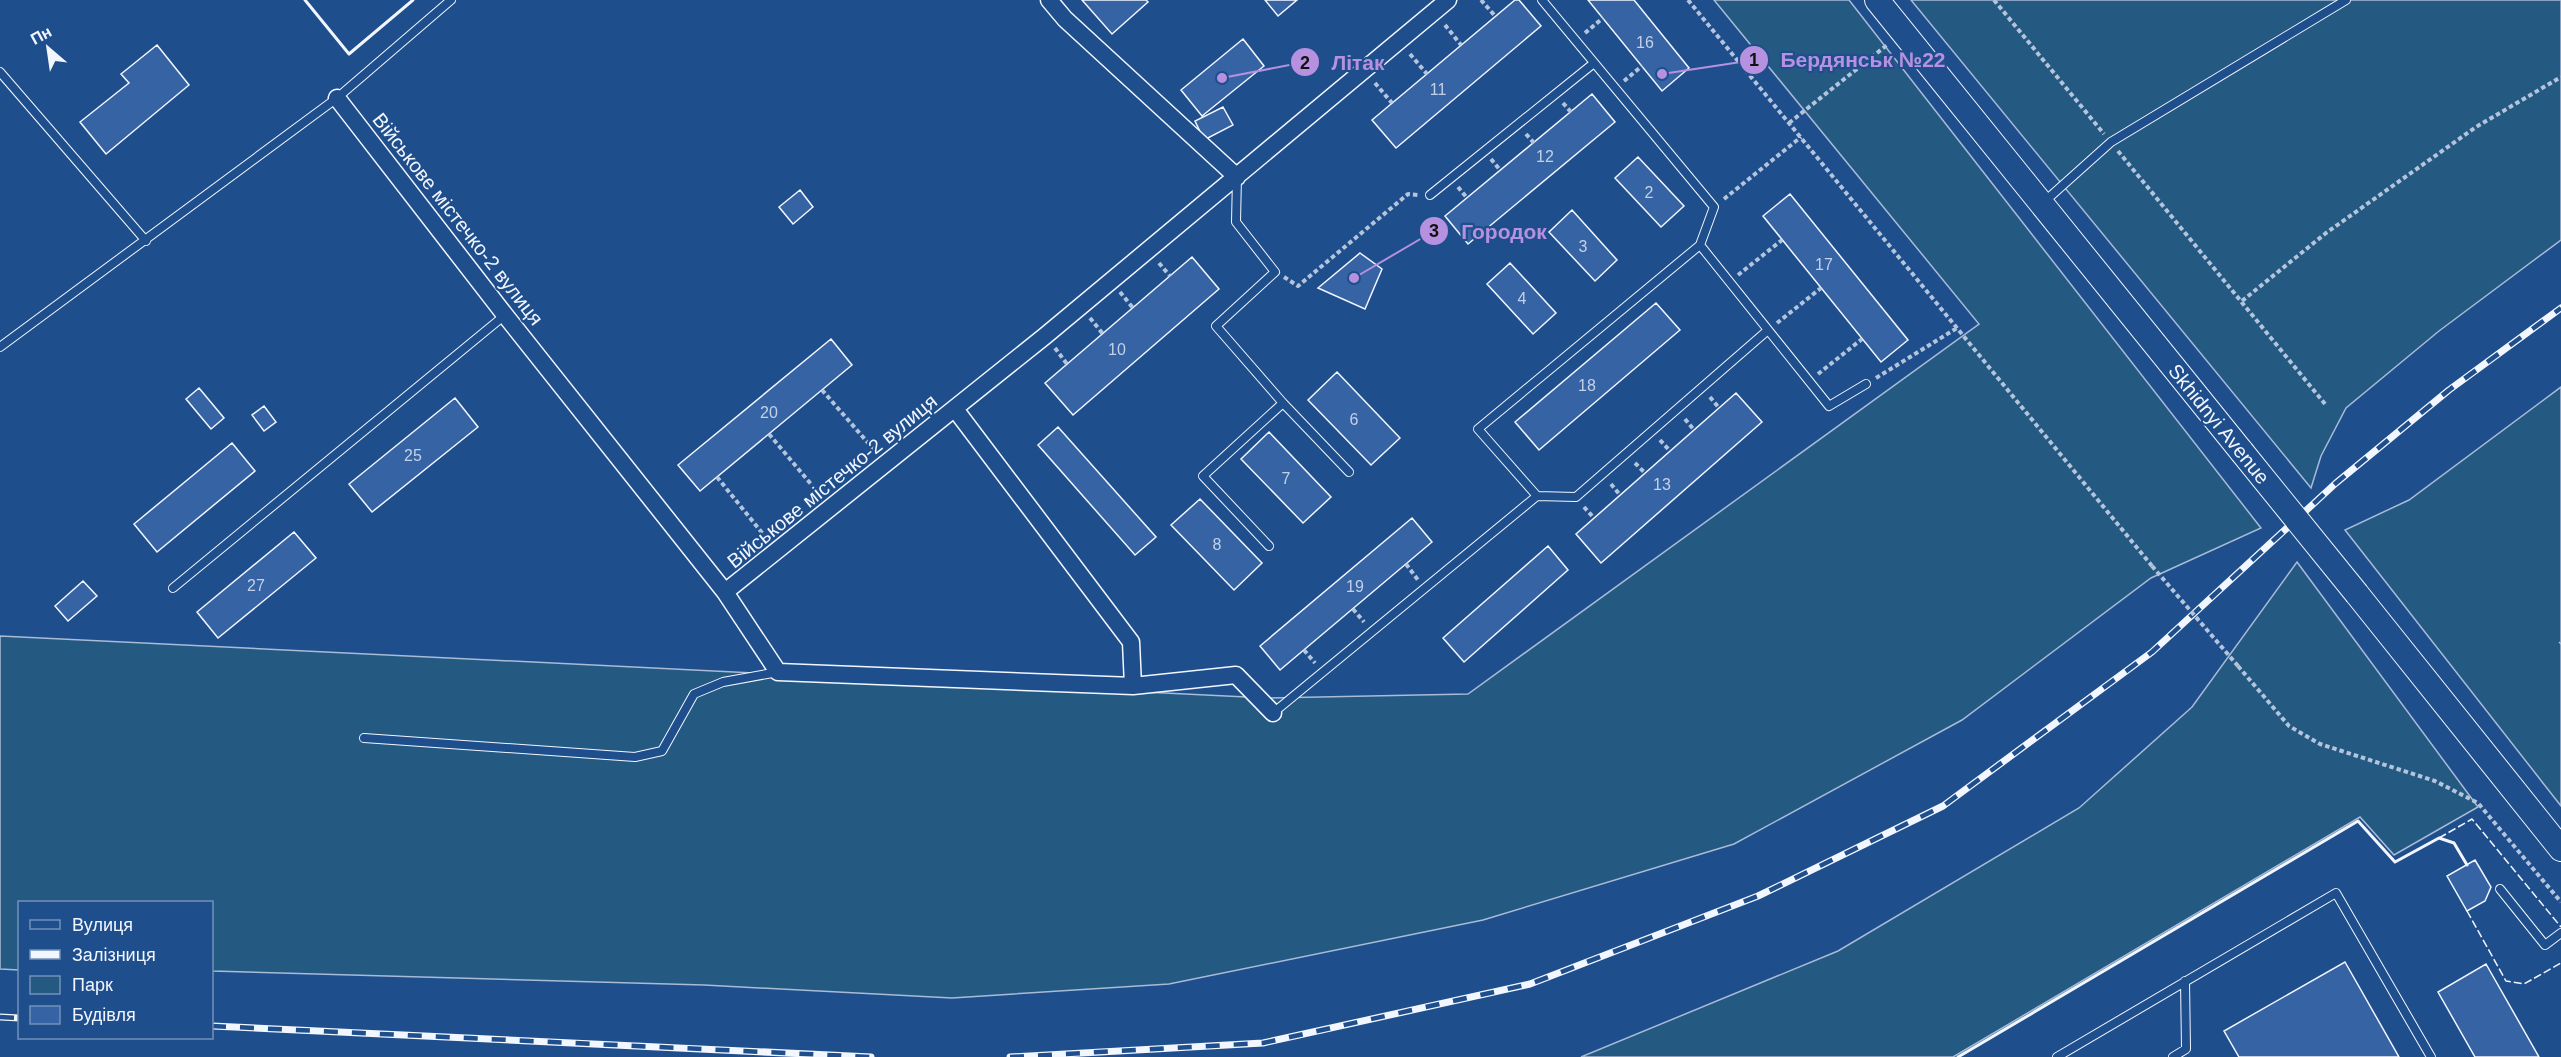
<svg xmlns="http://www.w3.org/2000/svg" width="2561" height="1057" viewBox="0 0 2561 1057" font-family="Arial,sans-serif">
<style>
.green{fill:#245a82;stroke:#a8bbd7;stroke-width:1.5}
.building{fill:#3563a3;stroke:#f2f6ff;stroke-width:1.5}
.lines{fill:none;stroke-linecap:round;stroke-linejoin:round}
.service-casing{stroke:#f2f6ff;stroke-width:10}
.minor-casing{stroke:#f2f6ff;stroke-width:19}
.secondary-casing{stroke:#f2f6ff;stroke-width:26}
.path{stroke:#b3c4dc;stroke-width:4;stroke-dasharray:4.5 3;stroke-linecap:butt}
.service{stroke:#1f4e8c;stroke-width:8}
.minor{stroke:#1f4e8c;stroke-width:16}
.secondary{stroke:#1f4e8c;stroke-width:24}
.rail-casing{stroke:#f2f6ff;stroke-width:7}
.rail{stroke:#1f4e8c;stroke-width:4.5;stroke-dasharray:14;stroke-linecap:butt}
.secondary-bridge-casing{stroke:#f2f6ff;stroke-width:26;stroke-linecap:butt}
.path-bridge{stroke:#b3c4dc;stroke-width:4;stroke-dasharray:4.5 3;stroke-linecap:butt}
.secondary-bridge{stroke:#1f4e8c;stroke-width:24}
.fence{stroke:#f2f6ff;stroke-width:1.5;stroke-dasharray:8 3;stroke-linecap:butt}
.wall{stroke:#f2f6ff;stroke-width:3}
.labels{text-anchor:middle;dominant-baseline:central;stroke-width:4.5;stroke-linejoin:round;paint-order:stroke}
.number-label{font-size:16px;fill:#c3d1e8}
.street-label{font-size:20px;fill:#f2f6ff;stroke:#1f4e8c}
.leader{fill:none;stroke:#b691df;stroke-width:2}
.callout-dot{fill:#b691df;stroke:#1f4e8c;stroke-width:2}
.mark-label{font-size:18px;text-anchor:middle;font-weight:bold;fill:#111}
.callout-label{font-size:21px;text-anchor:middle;font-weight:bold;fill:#b691df;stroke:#1f4e8c;stroke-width:4.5;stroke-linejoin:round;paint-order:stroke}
</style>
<rect width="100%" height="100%" fill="#1f4e8c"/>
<path class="green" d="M1714,0H1849L2261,528L2151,578L1962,720L1734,844L1483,920L1169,984L952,998L704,985L212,971V902H20L19,970L0,969V636L1267,698L1468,694L1979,324Z
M1911,0H2561V240L2439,331L2346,408L2321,456L2311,488Z
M2561,387V806L2345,530L2409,500Z
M2297,562L2478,807L2394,855L2360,817L1953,1057H1581L1838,951L2079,808L2192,707Z"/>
<path class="building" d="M1082,0H1146L1148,2L1112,34Z
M1265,0H1297L1278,16Z
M1515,0H1519L1541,26L1396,148L1372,120Z
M1588,0H1634L1689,68L1662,91Z
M1243,39L1264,66L1202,116L1181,90Z
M157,45L189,85L106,154L80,122L129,83L121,74Z
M1592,94L1615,122L1468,244L1445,216Z
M1223,107L1233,125L1204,140L1195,121Z
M1638,157L1684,206L1661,227L1615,178Z
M800,190L813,207L793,224L779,207Z
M1790,194L1908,340L1881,362L1763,216Z
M1572,210L1617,260L1595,281L1549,232Z
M1360,253L1382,269L1365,309L1318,288Z
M1192,257L1219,289L1073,415L1045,383Z
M1510,263L1556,313L1533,334L1487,284Z
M1656,303L1680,330L1539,450L1515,422Z
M831,339L852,365L700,491L678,465Z
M1337,372L1400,438L1371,465L1308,400Z
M199,388L224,418L211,429L186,399Z
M1736,393L1762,422L1601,563L1576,534Z
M455,398L478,427L372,512L349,484Z
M264,406L276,422L264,431L252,415Z
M1058,427L1156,537L1135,555L1038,445Z
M1269,432L1331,497L1303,523L1241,459Z
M232,443L255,471L157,552L134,524Z
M1200,499L1262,563L1234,590L1171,525Z
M1412,518L1432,542L1280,670L1260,646Z
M294,532L316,558L218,638L197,612Z
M1548,546L1568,570L1464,662L1443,638Z
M83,581L97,596L68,621L55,606Z
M2475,860L2491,887L2485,901L2467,911L2447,876Z
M2345,962L2399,1057H2239L2224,1031Z
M2486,964L2539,1057H2475L2438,992Z"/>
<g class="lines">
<defs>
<path id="service" d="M0,72L146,241
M1237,177L1236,222L1275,272L1216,326L1283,403L1203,476L1269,546
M1430,195L1594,63
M2044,202L2111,142L2346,0
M1700,245L1829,406L1866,384
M0,347L337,98L451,0
M1283,403L1349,472
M1537,496L1576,497L1768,330
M173,588L505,315
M1273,713L1537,496L1478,429L1700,245L1714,207L1542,0
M364,738L635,757L662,751L694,694L723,682L778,672
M2500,889L2545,945L2561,933
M2057,1057L2336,893L2431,1057
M2173,1057L2186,1049L2185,981"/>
<path id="minor" d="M1049,0L1065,19L1237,177
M337,98L505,315L725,592L1045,336L1448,0
M725,592L778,672L1133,686L1131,642L955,409
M1133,686L1236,675L1273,713"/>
<path id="secondary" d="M1877,0L2242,452
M2357,594L2561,849"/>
</defs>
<use href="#service" class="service-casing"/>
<use href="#minor" class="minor-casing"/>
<use href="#secondary" class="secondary-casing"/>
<path class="path" d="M1481,0L1496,17
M1688,0L2152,566
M1994,0L2104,134
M1445,25L1461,45
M1585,33L1603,18
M1410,54L1427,74
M1624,81L1642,66
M1375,83L1392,103
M1563,103L1571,112
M1789,123L1887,45
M1526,134L1534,143
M2118,151L2325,404
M1491,159L1500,170
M1458,187L1467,198
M1724,199L1801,137
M1159,263L1170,276
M1738,275L1782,240
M1284,277L1298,286L1408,194L1418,195
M1120,292L1133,308
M2242,301L2326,233L2476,127L2561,77
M1090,318L1103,334
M1777,323L1821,288
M1055,348L1067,364
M1818,374L1862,339
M1876,378L1957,328
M822,390L876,452
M1710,397L1719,408
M1685,419L1694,430
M769,434L821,496
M1660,440L1670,451
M1635,463L1645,473
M717,477L767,539
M1611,484L1620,495
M1584,507L1594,518
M1406,564L1418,580
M1353,609L1364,622
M2560,644L2561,643
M1304,650L1315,663
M2238,666L2289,726L2320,744L2435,781L2478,803L2561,902"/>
<use href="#service" class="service"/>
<use href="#minor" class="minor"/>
<use href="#secondary" class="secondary"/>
<defs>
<path id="rail" d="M0,1017L20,1018
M212,1026L871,1057
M1010,1057L1263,1043L1530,984L1758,896L1943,806L2152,652L2336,483L2449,390L2561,308"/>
</defs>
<use href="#rail" class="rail-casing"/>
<use href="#rail" class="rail"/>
<defs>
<path id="secondary-bridge" d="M2242,452L2357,594"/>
</defs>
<use href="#secondary-bridge" class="secondary-bridge-casing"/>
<path class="path-bridge" d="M2152,566L2238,666"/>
<use href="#secondary-bridge" class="secondary-bridge"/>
<path class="fence" d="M2439,838L2472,819L2561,927
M2467,911L2506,981L2524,984L2561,963"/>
<path class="wall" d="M305,0L349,54L413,0
M1958,1057L2358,821L2395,862L2439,838L2454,843L2467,865"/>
</g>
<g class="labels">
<g class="number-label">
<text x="1645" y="42">16</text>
<text x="1438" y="89">11</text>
<text x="1545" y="156">12</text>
<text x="1649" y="192">2</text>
<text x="1583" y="246">3</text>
<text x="1824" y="264">17</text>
<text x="1522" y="298">4</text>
<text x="1117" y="349">10</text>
<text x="1587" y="385">18</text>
<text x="769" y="412">20</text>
<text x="1354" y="419">6</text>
<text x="413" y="455">25</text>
<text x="1286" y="478">7</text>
<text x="1662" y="484">13</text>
<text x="1217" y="544">8</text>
<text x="256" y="585">27</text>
<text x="1355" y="586">19</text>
</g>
<g class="street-label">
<text transform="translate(458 219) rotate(52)">Військове містечко-2 вулиця</text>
<text transform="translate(2219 424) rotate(51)">Skhidnyi Avenue</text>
<text transform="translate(832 481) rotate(-39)">Військове містечко-2 вулиця</text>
</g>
</g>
<path class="leader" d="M1662 74L1754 60M1222 78L1305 62M1354 278L1434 231"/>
<g class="callout-dot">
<circle cx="1662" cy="74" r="6"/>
<circle cx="1222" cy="78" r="6"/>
<circle cx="1354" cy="278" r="6"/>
<circle cx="1754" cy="60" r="15"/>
<circle cx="1305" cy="62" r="15"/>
<circle cx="1434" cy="231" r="15"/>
</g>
<g class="mark-label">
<text x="1754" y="66">1</text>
<text x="1305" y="69">2</text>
<text x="1434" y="237">3</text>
</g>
<g class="callout-label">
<text x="1863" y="67">Бердянськ №22</text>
<text x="1358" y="70">Літак</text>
<text x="1504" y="239">Городок</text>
</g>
<rect x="18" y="901" width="195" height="138" fill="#1f4e8c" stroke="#7391ba" stroke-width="1.5"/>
<rect x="30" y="920" width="30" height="9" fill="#1f4e8c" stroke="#7391ba" stroke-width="1.5"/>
<text x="72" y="931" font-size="18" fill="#f2f6ff">Вулиця</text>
<rect x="30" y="950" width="30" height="9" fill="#f2f6ff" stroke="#7391ba" stroke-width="1.5"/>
<text x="72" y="961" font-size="18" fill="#f2f6ff">Залізниця</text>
<rect x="30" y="976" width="30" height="18" fill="#245a82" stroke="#7391ba" stroke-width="1.5"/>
<text x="72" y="991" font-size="18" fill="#f2f6ff">Парк</text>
<rect x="30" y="1006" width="30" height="18" fill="#3563a3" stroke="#7391ba" stroke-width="1.5"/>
<text x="72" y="1021" font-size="18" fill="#f2f6ff">Будівля</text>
<g transform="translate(48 48) rotate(331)" stroke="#1f4e8c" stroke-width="4.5" paint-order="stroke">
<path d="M0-4.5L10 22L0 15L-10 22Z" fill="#f2f6ff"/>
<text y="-9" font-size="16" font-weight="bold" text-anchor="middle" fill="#f2f6ff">Пн</text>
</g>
</svg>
